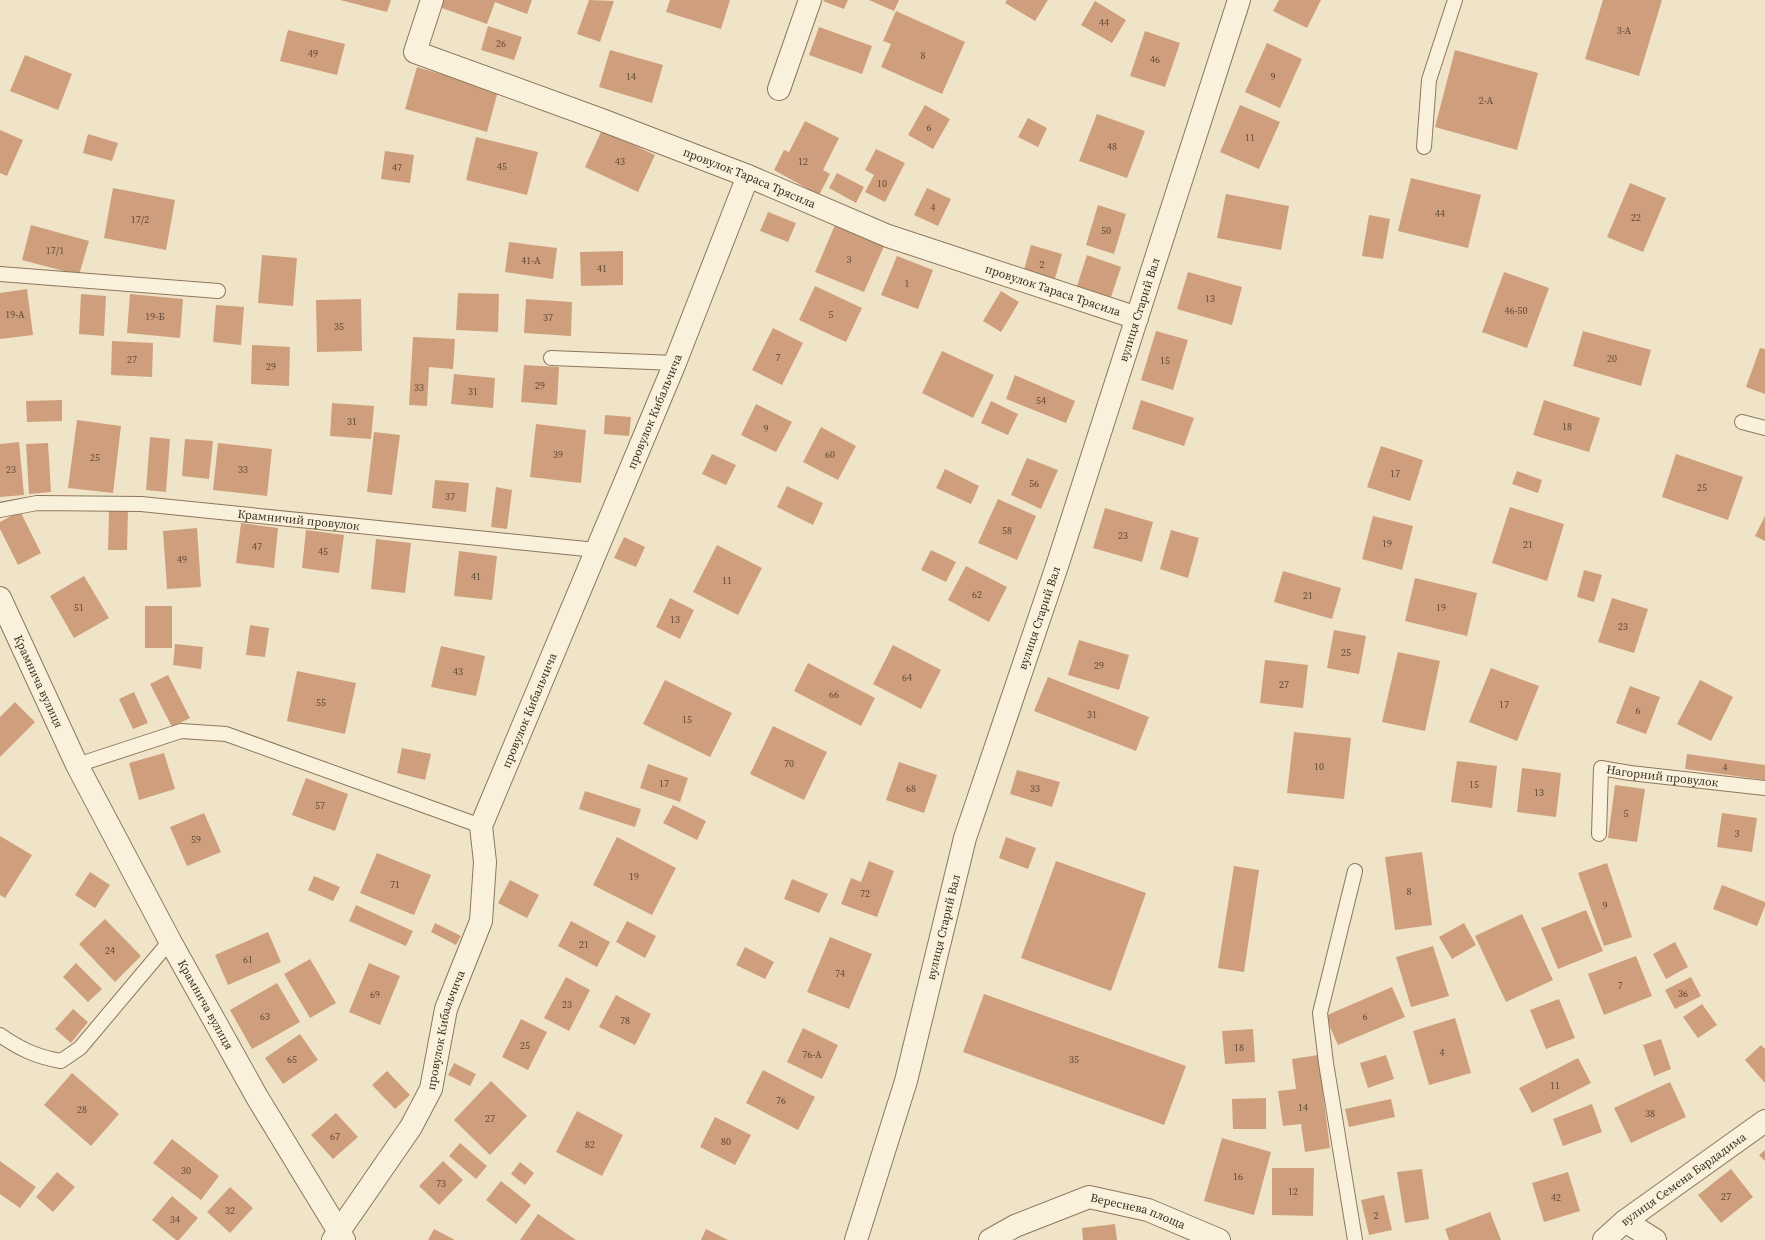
<svg xmlns="http://www.w3.org/2000/svg" width="1765" height="1240" viewBox="0 0 1765 1240" font-family="'Source Serif 4',serif">
<style>
.building{fill:#cf9f7d}
.lines{fill:none;stroke-linecap:round;stroke-linejoin:round}
.lane-casing{stroke:#8d765c;stroke-width:16}
.street-casing{stroke:#8d765c;stroke-width:24}
.lane{stroke:#faf1dc;stroke-width:14}
.street{stroke:#faf1dc;stroke-width:22}
.labels{text-anchor:middle;dominant-baseline:central;stroke-width:3;stroke-linejoin:round;paint-order:stroke}
.number-label{font-size:10px;fill:#624a37}
.street-label{font-size:12px;fill:#3d2e20;stroke:#f7eed8}
</style>
<rect width="100%" height="100%" fill="#f0e4c8"/>
<path class="building" d="M340,0H391L387,12Z
M441,0H532L527,14L495,2L487,24L439,7Z
M589,0L614,1L600,42L577,34Z
M670,0H730L721,29L666,12Z
M824,0H848L844,9L823,1Z
M869,0H899L894,11Z
M1007,0H1048L1035,21L1005,3Z
M1279,0H1321L1307,28L1273,11Z
M1603,0H1662L1639,76L1585,59Z
M1095,1L1126,20L1112,43L1081,25Z
M896,11L965,42L942,94L881,67L891,44L883,41Z
M488,26L522,37L514,60L481,50Z
M819,27L872,46L862,74L809,55Z
M288,30L345,44L337,75L280,61Z
M1145,31L1180,43L1165,87L1130,76Z
M1267,43L1302,59L1280,108L1245,92Z
M610,50L663,65L652,103L599,87Z
M1455,50L1538,73L1517,150L1435,127Z
M25,55L72,74L58,110L10,91Z
M417,67L498,91L487,132L405,109Z
M925,105L950,119L933,149L908,135Z
M1240,105L1280,122L1259,169L1220,152Z
M1097,114L1145,131L1127,178L1079,161Z
M1028,118L1047,128L1038,147L1018,137Z
M805,121L839,138L823,170L830,174L819,195L774,170L784,150L789,152Z
M0,130L23,140L7,176L0,173Z
M602,130L655,155L638,192L585,167Z
M88,134L118,143L112,161L83,153Z
M476,137L538,152L527,195L466,180Z
M876,149L905,163L885,202L865,192L874,175L865,170Z
M385,151L414,155L410,183L381,179Z
M837,173L864,187L856,203L829,188Z
M1411,178L1481,195L1468,248L1398,231Z
M1630,183L1666,198L1643,252L1607,237Z
M113,188L175,200L166,250L104,238Z
M927,188L951,199L938,226L914,215Z
M1226,194L1289,206L1281,250L1217,238Z
M1098,205L1126,214L1114,254L1086,245Z
M768,212L796,223L788,242L760,231Z
M1369,215L1390,219L1383,259L1362,256Z
M31,225L89,241L79,275L22,260Z
M835,225L884,246L864,292L815,272Z
M509,242L557,248L553,279L505,272Z
M1031,245L1062,254L1054,282L1023,273Z
M623,251V285L581,286L580,252Z
M262,255L297,258L293,306L258,303Z
M1087,255L1121,267L1111,297L1077,286Z
M897,256L933,270L918,309L881,295Z
M1188,272L1242,287L1232,325L1177,309Z
M1504,272L1549,288L1527,348L1482,332Z
M815,286L862,308L846,342L799,320Z
M27,289L33,335L0,339V293Z
M1001,291L1019,302L1001,332L983,321Z
M458,293L499,294L498,332L456,330Z
M81,294L106,296L104,336L79,334Z
M130,294L183,299L180,338L127,333Z
M361,299L362,351L317,352L316,300Z
M526,299L572,302L571,336L524,333Z
M216,305L244,307L241,345L213,342Z
M773,328L803,343L782,385L752,370Z
M1156,331L1188,340L1173,390L1141,380Z
M1583,331L1651,350L1641,386L1573,366Z
M413,337L455,339L453,369L429,367L427,406L409,405Z
M112,341L153,343L152,377L111,375Z
M252,345L290,347L289,386L251,384Z
M1760,348L1765,349V394L1746,387Z
M942,351L994,375L973,418L922,393Z
M524,365L559,367L557,405L521,402Z
M454,374L495,378L493,408L451,404Z
M1015,375L1075,401L1066,423L1006,399Z
M62,400V421L27,422L26,401Z
M1141,400L1194,418L1184,446L1132,429Z
M1544,400L1600,418L1589,452L1533,435Z
M991,401L1018,414L1008,435L981,423Z
M332,403L374,406L371,439L330,436Z
M756,404L792,422L776,452L741,435Z
M605,415L631,417L629,436L604,434Z
M77,420L121,426L113,493L68,488Z
M536,424L586,430L581,483L530,477Z
M821,427L856,446L838,480L803,462Z
M374,432L400,435L392,495L367,492Z
M150,437L170,439L166,492L146,490Z
M185,439L213,441L209,479L182,476Z
M19,442L24,495L0,497V444Z
M48,443L51,492L29,494L26,444Z
M218,443L272,449L267,496L213,490Z
M1381,446L1423,460L1410,501L1367,487Z
M712,454L736,465L726,485L702,474Z
M1676,454L1743,477L1728,520L1662,497Z
M1027,458L1058,470L1041,509L1011,495Z
M945,469L979,486L971,504L936,488Z
M1517,471L1542,480L1538,493L1512,484Z
M435,480L469,483L466,512L432,508Z
M787,486L823,503L813,525L777,507Z
M496,487L512,490L507,529L491,527Z
M998,499L1036,516L1017,560L978,543Z
M1510,507L1564,524L1547,581L1492,563Z
M1105,508L1153,522L1142,562L1093,548Z
M109,510H128L127,550H108Z
M20,511L41,553L18,565L0,529V522Z
M1373,516L1413,526L1402,570L1362,559Z
M1765,516V541L1755,536Z
M241,523L278,528L274,568L236,563Z
M197,528L201,587L167,589L163,531Z
M306,530L344,535L339,573L302,568Z
M1171,530L1199,538L1188,578L1160,569Z
M624,537L645,547L636,567L614,558Z
M376,539L411,543L405,593L371,589Z
M717,545L762,568L738,615L693,592Z
M931,550L956,562L946,582L921,570Z
M459,551L497,556L492,600L454,596Z
M966,566L1007,587L989,622L948,600Z
M1584,570L1602,575L1594,602L1577,597Z
M1283,571L1341,588L1332,619L1274,602Z
M84,576L109,618L74,638L50,596Z
M1415,578L1477,593L1467,636L1405,621Z
M670,598L694,610L680,639L656,627Z
M1612,598L1648,609L1634,653L1598,642Z
M145,606H172V648H145Z
M250,625L269,628L265,657L246,655Z
M1334,630L1366,636L1359,674L1327,668Z
M1079,640L1129,655L1119,690L1068,675Z
M175,644L203,647L201,669L173,665Z
M893,645L941,670L921,709L873,684Z
M441,646L485,656L476,696L431,687Z
M1398,652L1440,661L1425,731L1382,722Z
M1265,660L1308,665L1303,708L1260,703Z
M808,663L875,698L861,726L794,691Z
M1491,668L1539,686L1517,741L1469,722Z
M297,671L356,683L345,734L287,721Z
M168,675L190,718L172,727L150,684Z
M1048,677L1149,717L1136,751L1034,711Z
M665,680L732,713L710,757L643,724Z
M1700,680L1733,697L1711,741L1677,724Z
M1630,686L1660,697L1646,734L1616,723Z
M134,692L148,723L133,729L119,699Z
M15,702L35,722L0,757V717Z
M773,726L827,752L804,800L750,774Z
M1294,732L1351,738L1344,799L1287,793Z
M402,748L431,754L425,780L397,773Z
M164,753L175,789L139,800L129,763Z
M1687,754L1765,765V780L1685,769Z
M1457,761L1497,766L1492,808L1451,802Z
M899,762L937,775L924,813L886,800Z
M648,764L688,778L680,802L640,788Z
M1522,768L1561,773L1556,817L1517,812Z
M1017,770L1060,782L1052,807L1010,794Z
M306,778L348,794L335,831L292,815Z
M1615,785L1645,789L1637,842L1608,838Z
M585,791L641,809L635,827L579,809Z
M673,805L706,821L697,840L663,823Z
M204,813L221,852L187,866L170,827Z
M1722,813L1757,818L1752,852L1717,847Z
M0,836L32,855L5,898L0,895Z
M617,837L676,868L652,915L593,885Z
M1006,837L1036,848L1028,869L999,858Z
M1422,852L1432,925L1395,930L1385,857Z
M377,853L431,875L414,915L360,893Z
M869,861L894,871L877,917L841,904L851,878L861,882Z
M1056,861L1146,893L1111,991L1021,958Z
M1607,863L1632,937L1604,946L1578,873Z
M1234,866L1259,870L1244,972L1218,968Z
M90,872L110,885L95,908L75,895Z
M314,876L340,887L333,901L308,890Z
M792,879L828,894L819,913L784,899Z
M510,880L539,895L527,918L498,903Z
M1722,885L1765,902V906L1757,926L1713,909Z
M356,905L413,931L406,946L349,921Z
M1586,910L1603,951L1558,969L1541,928Z
M1522,914L1553,980L1506,1002L1475,936Z
M105,919L141,956L115,982L79,944Z
M571,921L610,942L597,967L558,946Z
M627,921L656,936L645,958L616,942Z
M435,923L461,936L456,945L431,932Z
M1464,923L1476,945L1452,959L1439,937Z
M268,932L281,962L228,985L215,955Z
M830,937L872,954L849,1009L807,992Z
M1675,942L1688,967L1666,979L1653,954Z
M1433,946L1449,996L1411,1007L1396,957Z
M745,947L774,962L765,979L736,965Z
M1636,956L1652,996L1604,1015L1588,974Z
M310,959L336,1003L310,1018L284,974Z
M76,963L102,989L88,1002L63,977Z
M369,963L400,976L380,1025L349,1012Z
M566,977L590,990L569,1031L544,1018Z
M1691,977L1701,996L1675,1009L1665,990Z
M277,983L300,1022L252,1049L230,1010Z
M1392,987L1405,1017L1338,1045L1325,1016Z
M984,994L1186,1066L1164,1125L963,1052Z
M616,995L651,1014L635,1045L599,1027Z
M1559,999L1575,1038L1546,1049L1530,1010Z
M1702,1004L1717,1025L1698,1038L1683,1017Z
M73,1009L88,1022L71,1043L55,1029Z
M1455,1018L1471,1073L1429,1085L1413,1031Z
M521,1019L547,1032L528,1070L502,1057Z
M803,1028L838,1045L822,1079L787,1062Z
M1253,1029L1255,1062L1225,1064L1222,1031Z
M300,1034L318,1060L283,1084L265,1058Z
M1661,1039L1671,1069L1654,1076L1643,1045Z
M1761,1045L1765,1049V1083L1745,1060Z
M1318,1055L1330,1148L1305,1152L1301,1124L1283,1126L1278,1091L1296,1089L1292,1059Z
M1386,1055L1394,1079L1368,1088L1360,1063Z
M1578,1058L1591,1083L1532,1113L1519,1088Z
M454,1063L476,1074L470,1086L448,1075Z
M763,1070L815,1097L798,1130L746,1103Z
M387,1071L410,1095L395,1109L372,1085Z
M72,1073L119,1114L91,1146L44,1105Z
M491,1081L527,1116L490,1155L454,1120Z
M1670,1082L1686,1117L1631,1143L1614,1108Z
M1266,1098V1129H1233L1232,1099Z
M1391,1099L1395,1117L1349,1127L1345,1109Z
M1592,1104L1602,1132L1563,1146L1553,1119Z
M577,1111L623,1135L602,1176L556,1152Z
M336,1113L358,1137L333,1159L311,1135Z
M715,1117L751,1135L735,1165L700,1147Z
M1222,1138L1271,1152L1254,1215L1204,1201Z
M172,1139L219,1176L201,1200L153,1163Z
M460,1143L487,1166L476,1179L449,1156Z
M1765,1150V1161L1759,1155Z
M0,1161L36,1187L20,1208L0,1194Z
M443,1161L463,1180L439,1205L419,1186Z
M520,1162L534,1173L525,1185L511,1174Z
M1272,1168H1314L1313,1216L1272,1215Z
M1422,1169L1429,1219L1405,1223L1397,1172Z
M1731,1169L1753,1197L1721,1223L1698,1195Z
M57,1172L75,1187L53,1212L36,1197Z
M1568,1172L1580,1211L1544,1222L1532,1183Z
M501,1181L531,1205L516,1224L486,1200Z
M230,1187L253,1208L230,1233L207,1212Z
M1384,1195L1392,1230L1369,1235L1361,1200Z
M172,1196L198,1218L179,1240H176L152,1220Z
M1490,1212L1501,1240H1449L1445,1229Z
M538,1214L576,1240H520Z
M1115,1224L1117,1240H1083L1082,1228Z
M434,1229L455,1240H428Z
M706,1229L728,1240H701Z"/>
<g class="lines">
<defs>
<g id="lane">
<path d="M1424,147L1429,80L1455,0"/>
<path d="M0,274L218,291"/>
<path d="M551,358L675,363"/>
<path d="M1742,422L1765,428"/>
<path id="s1" d="M0,510L37,503L141,504L596,550"/>
<path d="M77,765L181,731L226,734L481,826"/>
<path id="s2" d="M1599,834L1601,768L1630,773L1765,788"/>
<path d="M0,1035C20,1049 37,1057 61,1061L80,1048L170,941"/>
<path d="M1355,1240L1326,1063L1320,1013L1355,871"/>
</g>
<g id="street">
<path id="s3" d="M432,0L415,52L602,120L748,176L888,236L1137,318"/>
<path d="M779,89L810,0"/>
<path id="s4" d="M0,598L77,765L170,941L257,1097L344,1240"/>
<path d="M1625,1221L1655,1240"/>
<path id="s5" d="M333,1240L411,1127L431,1089L446,1009L481,921L485,862L481,826L675,363L748,176"/>
<path id="s6" d="M856,1240L906,1081L965,838L1058,563L1239,0"/>
<path id="s7" d="M990,1240L1015,1226L1089,1197L1148,1210L1219,1240"/>
<path id="s8" d="M1604,1240L1625,1221L1765,1121"/>
</g>
</defs>
<use href="#lane" class="lane-casing"/>
<use href="#street" class="street-casing"/>
<use href="#lane" class="lane"/>
<use href="#street" class="street"/>
</g>
<g class="labels">
<g class="number-label">
<text x="1104" y="22">44</text>
<text x="1624" y="30">3-А</text>
<text x="501" y="43">26</text>
<text x="313" y="53">49</text>
<text x="923" y="55">8</text>
<text x="1155" y="59">46</text>
<text x="631" y="76">14</text>
<text x="1273" y="76">9</text>
<text x="1486" y="100">2-А</text>
<text x="929" y="127">6</text>
<text x="1250" y="137">11</text>
<text x="1112" y="146">48</text>
<text x="620" y="161">43</text>
<text x="803" y="161">12</text>
<text x="502" y="166">45</text>
<text x="397" y="167">47</text>
<text x="882" y="183">10</text>
<text x="933" y="207">4</text>
<text x="1440" y="213">44</text>
<text x="1636" y="217">22</text>
<text x="140" y="219">17/2</text>
<text x="1106" y="230">50</text>
<text x="55" y="250">17/1</text>
<text x="849" y="259">3</text>
<text x="531" y="260">41-А</text>
<text x="1042" y="264">2</text>
<text x="602" y="268">41</text>
<text x="907" y="283">1</text>
<text x="1210" y="298">13</text>
<text x="1516" y="310">46-50</text>
<text x="15" y="314">19-А</text>
<text x="831" y="314">5</text>
<text x="155" y="316">19-Б</text>
<text x="548" y="317">37</text>
<text x="339" y="326">35</text>
<text x="778" y="357">7</text>
<text x="1612" y="358">20</text>
<text x="132" y="359">27</text>
<text x="1165" y="360">15</text>
<text x="271" y="366">29</text>
<text x="540" y="385">29</text>
<text x="419" y="387">33</text>
<text x="473" y="391">31</text>
<text x="1041" y="400">54</text>
<text x="352" y="421">31</text>
<text x="1567" y="426">18</text>
<text x="766" y="428">9</text>
<text x="558" y="454">39</text>
<text x="830" y="454">60</text>
<text x="95" y="457">25</text>
<text x="11" y="469">23</text>
<text x="243" y="469">33</text>
<text x="1395" y="473">17</text>
<text x="1034" y="483">56</text>
<text x="1702" y="487">25</text>
<text x="450" y="496">37</text>
<text x="1007" y="530">58</text>
<text x="1123" y="535">23</text>
<text x="1387" y="543">19</text>
<text x="1528" y="544">21</text>
<text x="257" y="546">47</text>
<text x="323" y="551">45</text>
<text x="182" y="559">49</text>
<text x="476" y="576">41</text>
<text x="727" y="580">11</text>
<text x="977" y="594">62</text>
<text x="1308" y="595">21</text>
<text x="79" y="607">51</text>
<text x="1441" y="607">19</text>
<text x="675" y="619">13</text>
<text x="1623" y="626">23</text>
<text x="1346" y="652">25</text>
<text x="1099" y="665">29</text>
<text x="458" y="671">43</text>
<text x="907" y="677">64</text>
<text x="1284" y="684">27</text>
<text x="834" y="694">66</text>
<text x="321" y="702">55</text>
<text x="1504" y="704">17</text>
<text x="1638" y="710">6</text>
<text x="1092" y="714">31</text>
<text x="687" y="719">15</text>
<text x="789" y="763">70</text>
<text x="1319" y="766">10</text>
<text x="1725" y="767">4</text>
<text x="664" y="783">17</text>
<text x="1474" y="784">15</text>
<text x="911" y="788">68</text>
<text x="1035" y="788">33</text>
<text x="1539" y="792">13</text>
<text x="320" y="805">57</text>
<text x="1626" y="813">5</text>
<text x="1737" y="833">3</text>
<text x="196" y="839">59</text>
<text x="634" y="876">19</text>
<text x="395" y="884">71</text>
<text x="1409" y="891">8</text>
<text x="865" y="893">72</text>
<text x="1605" y="905">9</text>
<text x="584" y="944">21</text>
<text x="110" y="950">24</text>
<text x="248" y="959">61</text>
<text x="840" y="973">74</text>
<text x="1620" y="985">7</text>
<text x="1683" y="993">36</text>
<text x="375" y="994">69</text>
<text x="567" y="1004">23</text>
<text x="265" y="1016">63</text>
<text x="1365" y="1016">6</text>
<text x="625" y="1020">78</text>
<text x="525" y="1045">25</text>
<text x="1239" y="1047">18</text>
<text x="1442" y="1052">4</text>
<text x="812" y="1054">76-А</text>
<text x="292" y="1059">65</text>
<text x="1074" y="1059">35</text>
<text x="1555" y="1085">11</text>
<text x="781" y="1100">76</text>
<text x="1303" y="1107">14</text>
<text x="82" y="1109">28</text>
<text x="1650" y="1113">38</text>
<text x="490" y="1118">27</text>
<text x="335" y="1136">67</text>
<text x="726" y="1141">80</text>
<text x="590" y="1144">82</text>
<text x="186" y="1170">30</text>
<text x="1238" y="1176">16</text>
<text x="441" y="1183">73</text>
<text x="1293" y="1191">12</text>
<text x="1726" y="1196">27</text>
<text x="1556" y="1197">42</text>
<text x="230" y="1210">32</text>
<text x="1376" y="1215">2</text>
<text x="175" y="1219">34</text>
</g>
<g class="street-label">
<text stroke="none"><textPath href="#s3" startOffset="412">провулок Тараса Трясила</textPath></text>
<text stroke="none"><textPath href="#s3" startOffset="736">провулок Тараса Трясила</textPath></text>
<text stroke="none"><textPath href="#s6" startOffset="973">вулиця Старий Вал</textPath></text>
<text stroke="none"><textPath href="#s5" startOffset="901">провулок Кибальчича</textPath></text>
<text stroke="none"><textPath href="#s1" startOffset="300">Крамничий провулок</textPath></text>
<text stroke="none"><textPath href="#s6" startOffset="649">вулиця Старий Вал</textPath></text>
<text stroke="none"><textPath href="#s4" startOffset="92">Крамнича вулиця</textPath></text>
<text stroke="none"><textPath href="#s5" startOffset="577">провулок Кибальчича</textPath></text>
<text stroke="none"><textPath href="#s2" startOffset="128">Нагорний провулок</textPath></text>
<text stroke="none"><textPath href="#s6" startOffset="325">вулиця Старий Вал</textPath></text>
<text stroke="none"><textPath href="#s4" startOffset="456">Крамнича вулиця</textPath></text>
<text stroke="none"><textPath href="#s5" startOffset="241">провулок Кибальчича</textPath></text>
<text stroke="none"><textPath href="#s8" startOffset="100">вулиця Семена Бардадима</textPath></text>
<text stroke="none"><textPath href="#s7" startOffset="159">Вереснева площа</textPath></text>
</g>
</g>
</svg>
